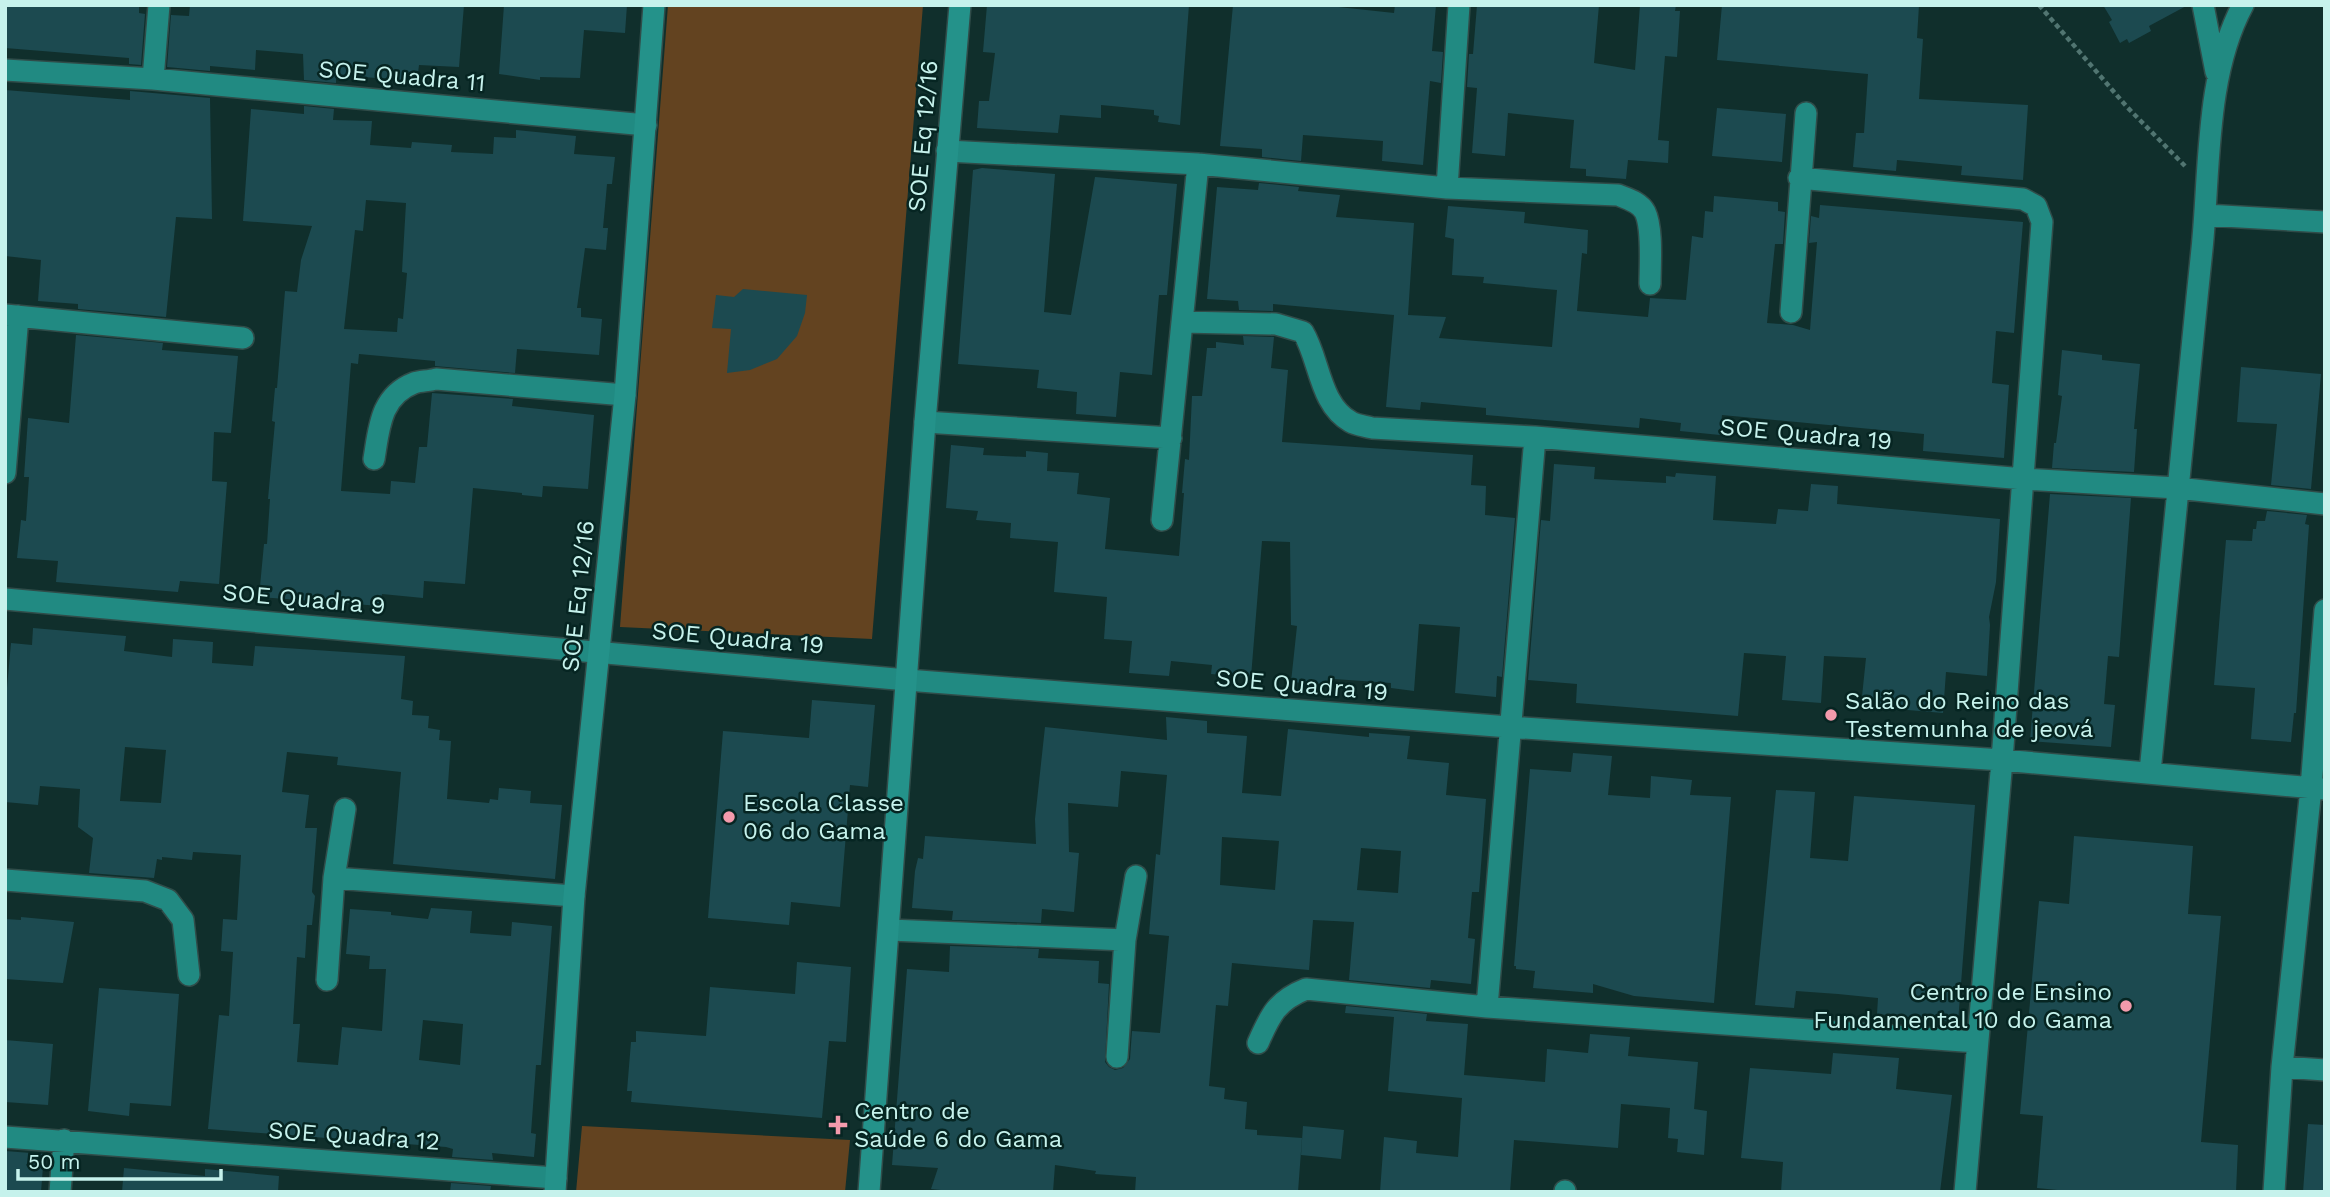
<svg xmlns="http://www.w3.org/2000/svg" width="2330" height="1197" viewBox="0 0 2330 1197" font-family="'Work Sans',sans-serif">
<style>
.green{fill:#634320}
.building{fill:#1c4a50;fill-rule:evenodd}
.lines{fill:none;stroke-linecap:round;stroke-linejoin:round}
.street-casing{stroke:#304c49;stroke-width:24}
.secondary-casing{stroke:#304c49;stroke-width:24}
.path{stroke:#517571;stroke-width:4.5;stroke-dasharray:5 3.5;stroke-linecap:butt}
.street{stroke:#218a82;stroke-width:21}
.secondary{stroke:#24928a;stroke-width:21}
.poi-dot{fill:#f39aac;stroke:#062522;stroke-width:2.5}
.labels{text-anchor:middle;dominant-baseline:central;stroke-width:5;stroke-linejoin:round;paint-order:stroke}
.street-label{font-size:24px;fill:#c6f2ec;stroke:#062522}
.poi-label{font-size:24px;fill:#c6f2ec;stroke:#062522;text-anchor:start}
</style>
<rect width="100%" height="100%" fill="#102f2c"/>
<path class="green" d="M668,5H923L872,639L620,627Z
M582,1126L850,1140L845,1192H576Z"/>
<path class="building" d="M5,5H139V13L145,14L141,65L129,64V58L5,48Z
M190,5H464L459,67L419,65L417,81L336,75V83L304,80L303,54L256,50L255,70L210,66V71L167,67L171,15L189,16Z
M504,5H627L625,33L584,30L580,78L540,77V80L499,74Z
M987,5H1189L1180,125L1158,122L1159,116L1154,115V110L1101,105V118L1060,115L1058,133L977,128L979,101H989L995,53L983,52Z
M1233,5H1320L1394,13L1395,5H1436L1432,51L1443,52L1441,83L1430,81L1423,165L1382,161L1383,141L1303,135L1301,161L1262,157V149L1220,146Z
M1477,5H1599L1594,63L1635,70L1640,5H1676L1675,11H1680L1677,57L1665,56L1658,140L1669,141L1668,163L1628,160L1626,179L1586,176V169L1570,168L1574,120L1508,113L1505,156L1472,153L1477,88L1467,87L1469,54H1473Z
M1722,5H1919L1917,38L1923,39L1919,99L2028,105L2023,180L1961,175L1962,166L1897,160L1896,171L1853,167L1856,133H1864L1868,74L1717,60Z
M2103,5H2188L2149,26L2151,31L2129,43L2127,39L2120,43L2109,22L2112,20Z
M5,90L130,100V91L210,98L212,219L176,217L166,317L78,309V304L38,301L41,260L5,256Z
M304,106L334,109L333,120L372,121L370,145L411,148L412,142L452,145L451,152L493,154L494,137L516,138V130L576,136L574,154L615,157L612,184H607L603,228H608L606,250L585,248L577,308H581V317L602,319L599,355L517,349L515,373L435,366V361L359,354L358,364L351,363L341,491L390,494L391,481L415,483L419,447H427L432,393L513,399L512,406L594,415L588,489L543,486L542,497L522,495V493L473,488L465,584L424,581L423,598L382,594L381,606L259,597L264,544H267L270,499H268L275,422L272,421L275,388H277L285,291L297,292L301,260L312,226L243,221L251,109L304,114ZM366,200L406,203L402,272L407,273L403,319L398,318L397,332L344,329L355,230L363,231Z
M1717,108L1786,114L1782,162L1712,156Z
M982,168L1055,174L1044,312L1071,315L1095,177L1177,184L1167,295H1159L1152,375L1120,372L1116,417L1076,414L1077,392L1037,388L1039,370L958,364L973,170Z
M1259,183L1299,187L1298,191L1340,195L1336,217L1414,223L1408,315L1446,317L1439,338L1552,347L1557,290L1483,283L1484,277L1452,275L1454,239L1445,237L1448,206L1525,212L1524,223L1588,230L1587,254L1582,253L1577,311L1648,317L1650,298L1686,300L1692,236L1703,238L1705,211L1713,212L1714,196L1778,202V211L1785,212L1783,244H1775L1767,323L1793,325L1810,330L1817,242L1809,243L1811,216L1819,218L1820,205L2023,222L2014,333L1996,331L1992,383L2009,385L2004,458L1923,451L1924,434L1722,415L1720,435L1680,431L1681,423L1640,418L1639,428L1486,415V408L1421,402L1420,410L1386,407L1394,315L1273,304V311L1239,310L1238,301L1207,299L1217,187L1258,190Z
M743,289L807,295L805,313L797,336L777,359L750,370L727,373L731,329L712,328L716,295L734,297Z
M76,335L163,343L162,350L238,356L231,433L214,432L212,481L227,482L219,584L180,581L178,592L56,582L58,561L17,558L21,520L26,521L29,477H24L28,418L69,423Z
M1243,336L1274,337L1271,368L1288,370L1282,442L1473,455L1471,485L1486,486L1485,515L1515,518L1502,677L1497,676L1496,697L1455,693L1460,627L1419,624L1414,691L1391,688V683L1334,679L1333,685L1291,682L1297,626L1291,625L1290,542L1262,541L1251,677L1211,674L1212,665L1171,661L1169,676L1129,673L1132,641L1104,639L1107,597L1054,592L1058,542L1010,538L1011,523L976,520L978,511L946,508L951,445L984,448L983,455L1026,457V451L1048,453L1047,471L1079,473L1077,494L1110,498L1105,549L1179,556L1184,493H1182L1185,459L1189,460L1192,396H1202L1207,348H1216V342L1244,345Z
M2062,350L2102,355V360L2140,364L2134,429H2137L2134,472L2052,468L2054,443H2056L2062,396L2058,395Z
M2241,367L2321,374L2311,489L2271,485L2277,424L2237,422Z
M1554,464L1595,467L1594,479L1666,483V476L1675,477L1676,473L1716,476L1713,520L1776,524L1778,509L1808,511L1811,484L1838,486L1837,504L2000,519L1996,582L1989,617L1990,625L1987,676L1946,672L1943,713L1861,706L1866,658L1824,656L1821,703L1782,700L1786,656L1744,653L1738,716L1576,703L1577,684L1528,680L1541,520L1550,521Z
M2050,494L2131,498L2119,657L2108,656L2104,704L2115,705L2111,747L2030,741Z
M2267,511L2307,515L2305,524L2309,525L2296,713H2294L2291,742L2251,739L2255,688L2214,685L2226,540L2252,541L2253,529H2256L2257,521H2265Z
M33,628L126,636L124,651L172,657L173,639L213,642L212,663L253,666L255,646L405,656L401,699L413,701L412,715L429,716L428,728L440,730L439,740L451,741L447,799L489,803L490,799L498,800L499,788L531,791L530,803L562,805L555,879L393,864L401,772L337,765L338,757L287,752L282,792L309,795L305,828H317L312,892L315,896L312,925H307L305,958L297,957L293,1024H300L297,1062L338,1065L342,1027L382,1031L386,969H369L370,956L346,954L350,909L391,912V915L428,919L431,908L472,911L470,933L511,936L512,922L552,926L541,1065H536L531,1133L536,1134L534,1157L492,1153L493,1160L452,1157L453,1149L446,1147L208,1129L219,1015L229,1016L233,952L221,951L223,919L237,920L241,855L193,852L192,860L162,857V860L157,859L154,878L89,873L93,838L78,827L80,789L40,786L38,805L5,802V710L11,643L32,645ZM125,747L166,750L161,803L120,801ZM423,1020L463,1024L460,1065L419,1060Z
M812,700L875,705L868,787L850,785L840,907L791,902L789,925L708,918L723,731L809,738Z
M1166,717L1207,721V733L1247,736L1242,793L1281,796L1288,729L1369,737V733L1410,736L1407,759L1449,763L1446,795L1486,799L1479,892H1472L1468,938L1475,939L1471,984L1431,980L1430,988L1349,980L1354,922L1313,920L1309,970L1232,963L1228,1006L1216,1005L1209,1086L1225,1088L1224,1099L1247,1102L1245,1129L1257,1130V1135L1302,1138L1298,1192H1135L1136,1177L1095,1174L1096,1171L1055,1165L1053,1192H960L931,1189L938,1168L892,1165L907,969L949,972L950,946L1039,949L1038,958L1099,961L1098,983L1109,984L1105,1062L1109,1067L1115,1070L1123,1068L1130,1059L1132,1031L1160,1033L1169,936L1149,934L1156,854L1160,855L1167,775L1121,771L1118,807L1068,803L1069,852L1079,853L1074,912L1042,909L1041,923L952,920L953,911L912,908L915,871L918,858L923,859L925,836L1036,844L1035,819L1045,727L1167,740ZM1222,837L1279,841L1275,890L1220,885ZM1361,848L1401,851L1398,893L1357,890Z
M1573,753L1612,756L1608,795L1650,798L1651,776L1692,780L1690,795L1731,797L1714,1003L1634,996L1593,984V993L1533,988L1535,971L1516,969V966H1514L1530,769L1571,772Z
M1776,790L1815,792L1810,858L1848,861L1854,796L1975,805L1958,1022L1877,1014L1878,998L1838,994L1796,991L1794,1008L1755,1005Z
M2074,836L2193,846L2188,914L2221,916L2201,1142L2238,1145L2236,1192H2078L2037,1188L2043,1116L2020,1114L2039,901L2069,904Z
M21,917L74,922L63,983L5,979V919L21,920Z
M797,962L851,967L846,1042L829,1041L822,1118L631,1102L632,1091H627L631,1042H636V1031L706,1036L710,987L795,994Z
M99,988L179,994L171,1106L130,1103L129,1116L88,1111Z
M1346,1006L1427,1014L1426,1021L1468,1024L1464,1075L1545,1082L1547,1049L1588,1053L1590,1034L1630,1037L1628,1056L1698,1062L1694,1109L1707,1111L1704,1155L1677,1152L1678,1139L1668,1138L1670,1108L1621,1104L1618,1148L1514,1140L1510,1192H1380L1384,1137L1417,1141L1416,1153L1458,1157L1462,1098L1388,1091L1394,1017L1345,1013Z
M5,1040L53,1044L48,1105L5,1102Z
M1833,1053L1899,1058L1896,1089L1952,1095L1940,1192H1781L1783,1162L1741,1158L1750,1068L1831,1074Z
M2308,1124L2325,1125V1192H2303Z
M1303,1126L1344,1130L1341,1159L1301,1155Z
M5,1151L44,1154L41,1192H5Z
M124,1168L205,1176V1169L279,1176L278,1192H122Z
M451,1183L491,1186L490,1192H450Z"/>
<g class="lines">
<defs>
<path id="street" d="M2203,5L2216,72
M5,70L153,79L646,125
M153,79L159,5
M947,151L1198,164L1447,188L1618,195C1628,199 1640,202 1645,212C1653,228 1650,266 1650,284
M1799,178L2023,199L2036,206L2042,222L2002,760L1965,1192
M1447,188L1459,5
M2206,215L2325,222
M1791,312L1806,113
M5,315L243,338
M1182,322L1276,324L1303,332C1320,360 1319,404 1351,422C1356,425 1365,426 1372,428L1535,437L2024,479L2177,488L2325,504
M925,422L1171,438
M374,459C379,429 380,396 414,383C420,381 429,381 436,379L625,395
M5,473L18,316
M1162,520L1198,164
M5,599L907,680L1509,727L2002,760L2325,789
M2150,772C2167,597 2184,423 2202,249C2210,171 2205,75 2243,5
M334,878L574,896
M5,880L145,891L168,900L183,920L189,975
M890,930L1125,940L1117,1057
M1125,940L1136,876
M327,980L334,878L345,809
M1487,1007L1535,437
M1258,1043C1270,1016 1276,1001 1306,989L1487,1007L1977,1042
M2282,1067L2325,1070
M5,1137L556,1178
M1565,1191V1192
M60,1192L64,1140
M2274,1192L2282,1067L2311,788L2325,610"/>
<path id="secondary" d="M555,1192L574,896L625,395L654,5
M869,1192L925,422L960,5"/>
</defs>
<use href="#street" class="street-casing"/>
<use href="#secondary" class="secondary-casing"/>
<path class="path" d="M2039,5L2127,107L2185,166"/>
<use href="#street" class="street"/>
<use href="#secondary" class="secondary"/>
</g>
<g class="poi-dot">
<circle cx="1831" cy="715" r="7"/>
<circle cx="729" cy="817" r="7"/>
<circle cx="2126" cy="1006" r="7"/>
<path d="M834.5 1114.5h7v7h7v7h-7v7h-7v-7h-7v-7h7z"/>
</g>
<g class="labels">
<g class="street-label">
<text transform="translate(402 76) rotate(5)">SOE Quadra 11</text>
<text transform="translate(923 136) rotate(-85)">SOE Eq 12/16</text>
<text transform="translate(1806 434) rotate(5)">SOE Quadra 19</text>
<text transform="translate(578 596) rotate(-84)">SOE Eq 12/16</text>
<text transform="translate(304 599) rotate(5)">SOE Quadra 9</text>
<text transform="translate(738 638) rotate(5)">SOE Quadra 19</text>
<text transform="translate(1302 685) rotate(5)">SOE Quadra 19</text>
<text transform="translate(354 1136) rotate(4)">SOE Quadra 12</text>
</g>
<g class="poi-label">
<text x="1845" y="701">Salão do Reino das<tspan x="1845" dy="28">Testemunha de jeová</tspan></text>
<text x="743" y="803">Escola Classe<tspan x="743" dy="28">06 do Gama</tspan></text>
<text x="2112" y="992" text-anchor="end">Centro de Ensino<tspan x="2112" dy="28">Fundamental 10 do Gama</tspan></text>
<text x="854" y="1111">Centro de<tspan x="854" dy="28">Saúde 6 do Gama</tspan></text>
</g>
</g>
<rect width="2330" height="1197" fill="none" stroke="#c6f2ec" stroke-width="14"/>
<path d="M18 1169v10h203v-10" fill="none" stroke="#c6f2ec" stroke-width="3.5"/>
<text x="28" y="1169" font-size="21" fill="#c6f2ec" stroke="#062522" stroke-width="5" paint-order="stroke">50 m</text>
</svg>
